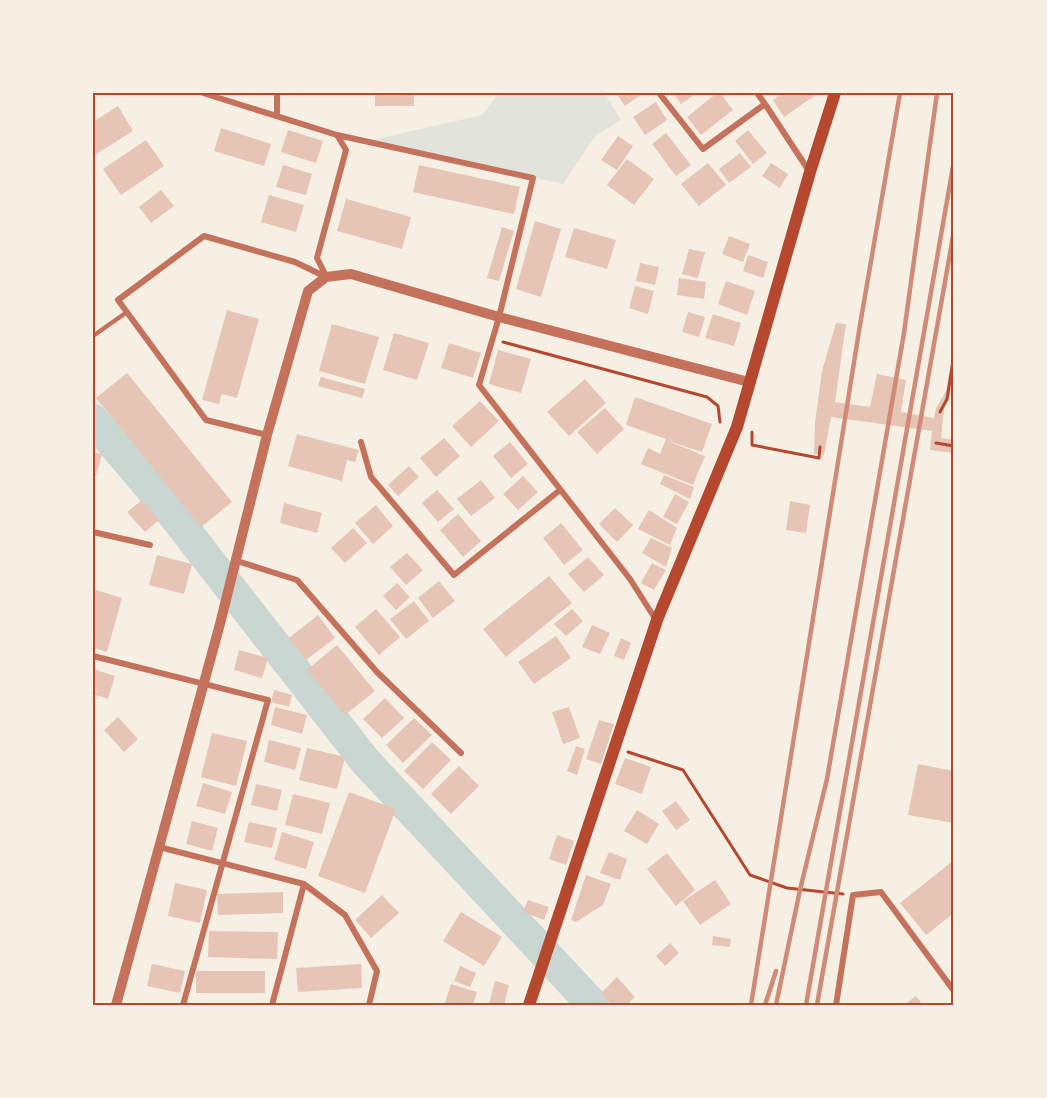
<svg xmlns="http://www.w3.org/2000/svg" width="1047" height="1098" viewBox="0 0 1047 1098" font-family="Georgia,serif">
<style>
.green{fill:#e2e4dc}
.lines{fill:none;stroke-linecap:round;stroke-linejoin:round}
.river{stroke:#c9d6d2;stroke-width:32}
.building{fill:#e6c5b7}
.path{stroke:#b5482f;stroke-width:3}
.service{stroke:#c5725c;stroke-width:4.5}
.minor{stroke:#c5725c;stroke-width:6}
.tertiary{stroke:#c5725c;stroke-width:10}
.secondary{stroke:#b5482f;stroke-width:12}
.rail{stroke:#cf8b77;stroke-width:4.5}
.neatline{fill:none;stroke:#b5482f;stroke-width:2}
</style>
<rect width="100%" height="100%" fill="#f6efe4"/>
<path class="green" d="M499,93H604L621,120L595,136L563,184L368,141L482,115Z"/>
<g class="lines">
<path class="river" d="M93,420L175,517L366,762L593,1005"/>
</g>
<path class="building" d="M375,93H414V106H375Z
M616,93H643L625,106Z
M673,93H697L681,104Z
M717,93H720L733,110L701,135L687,117Z
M783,93H812L814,96L784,117L773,100Z
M656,102L667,120L645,135L633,117Z
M118,106L133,131L93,156V122Z
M221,128L271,144L264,166L214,151Z
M288,130L323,141L316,163L281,152Z
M748,130L767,153L753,164L735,141Z
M666,133L691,165L676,176L652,144Z
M618,136L633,146L617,170L601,160Z
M146,140L164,166L121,195L103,169Z
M740,153L751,167L729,183L719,169Z
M627,159L654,179L634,205L607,185Z
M708,163L726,185L699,206L681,184Z
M771,163L788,174L780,188L762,176Z
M283,165L312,174L306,195L276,187Z
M419,165L520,187L514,214L413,192Z
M161,190L174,206L151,223L139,207Z
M269,195L304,205L296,232L261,222Z
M346,199L411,217L402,249L337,231Z
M535,221L561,229L541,297L516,289Z
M502,227L514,231L499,281L487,278Z
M574,228L616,240L607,269L565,257Z
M729,236L750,244L743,262L722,254Z
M689,249L705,252L698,278L682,274Z
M748,255L768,262L763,278L743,271Z
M640,263L659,267L655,285L636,281Z
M679,278L706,282L704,299L677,295Z
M726,281L755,291L747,315L718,304Z
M635,286L654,291L648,314L629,308Z
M227,310L259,319L237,398L222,394L219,404L202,400Z
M688,312L705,317L699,337L682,332Z
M713,314L741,323L734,346L705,338Z
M836,323L846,324L835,402L870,407L877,374L906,380L901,412L934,418L936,408L946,391L954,346V381L952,392L944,409L941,438L954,440V453L930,450L932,431L831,417L824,455L814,454L815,423L822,371Z
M332,324L379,337L365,384L319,371Z
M394,333L429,343L417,380L383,370Z
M449,343L481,353L473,378L441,368Z
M498,350L531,359L521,393L489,384Z
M127,373L232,502L201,527L96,398Z
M321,377L365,389L362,398L318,386Z
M585,379L606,403L569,436L547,412Z
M635,397L712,424L702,452L668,441L705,456L693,485L641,464L648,448L660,454L666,439L626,425Z
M480,401L499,421L471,447L452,426Z
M605,408L624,429L597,454L577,432Z
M297,434L359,450L355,462L347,460L342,481L288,466Z
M444,438L460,456L436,477L420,458Z
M510,442L528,464L511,478L493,456Z
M93,452L102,454L96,476L93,475Z
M409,466L419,477L398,496L388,485Z
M664,475L694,487L690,499L660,484Z
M523,476L538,492L518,510L503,494Z
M481,480L495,498L471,516L457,499Z
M437,490L454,509L438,522L422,503Z
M675,494L689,502L677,524L663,517Z
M142,500L159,520L145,532L127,512Z
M790,501L810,505L806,533L786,530Z
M284,503L322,513L317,533L280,523Z
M376,505L393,526L373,544L355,523Z
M615,508L633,525L617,542L599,524Z
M649,510L677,528L670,545L638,529Z
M458,514L481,541L463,557L440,530Z
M561,523L583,550L564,565L543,538Z
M353,528L367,543L345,563L331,548Z
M651,538L672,548L666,567L642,553Z
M407,553L423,570L406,585L390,567Z
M157,555L192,564L184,594L149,585Z
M588,557L604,575L584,592L568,574Z
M652,563L666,570L654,590L641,583Z
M549,576L572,603L506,657L483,629Z
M439,581L455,601L433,618L418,598Z
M397,583L410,597L396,610L383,596Z
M93,589L122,598L107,652L93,648Z
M414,601L429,621L406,639L390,619Z
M376,609L400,637L379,655L355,627Z
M572,609L583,621L566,636L554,624Z
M318,615L335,638L306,660L289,638Z
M592,625L610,633L600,654L582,647Z
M556,636L571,658L534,684L518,662Z
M621,638L631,643L624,660L614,656Z
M337,645L375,691L345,715L307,670Z
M239,650L268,658L262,678L234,670Z
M93,669L115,676L108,699L93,694Z
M274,690L292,695L289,707L271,702Z
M385,698L404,718L382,738L363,719Z
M275,707L307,715L302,734L271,725Z
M569,707L580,738L563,744L552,712Z
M118,717L138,739L124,752L104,730Z
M414,718L432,735L403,763L386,745Z
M599,720L614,724L601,764L586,759Z
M212,733L247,741L236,786L201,777Z
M269,740L301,748L295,770L264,762Z
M432,742L451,760L423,789L404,771Z
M576,746L585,749L577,775L567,771Z
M307,748L345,757L337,789L299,780Z
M625,758L651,767L642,794L615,784Z
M918,764L954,771V823L908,815Z
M459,766L479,786L451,814L431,794Z
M203,783L232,792L225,814L196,806Z
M256,784L282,790L277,811L251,805Z
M349,792L396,809L365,893L318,876Z
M293,794L330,803L322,834L285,825Z
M676,801L690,820L676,830L662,811Z
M637,810L659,824L647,844L624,831Z
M192,821L218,828L212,851L186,844Z
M249,822L277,828L272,848L244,842Z
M282,832L314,842L306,869L274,860Z
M557,835L574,841L566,865L549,859Z
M609,852L627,859L620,880L600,873Z
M667,853L695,890L676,906L647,869Z
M954,860V913L926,935L900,903Z
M586,875L611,884L603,905L576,922L571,920Z
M715,880L731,904L700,925L683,901Z
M175,883L207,890L200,923L168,916Z
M283,892V913L218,915L217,894Z
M382,895L399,913L371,938L355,920Z
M528,900L549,907L544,920L523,912Z
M461,912L502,937L484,966L443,941Z
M209,931L278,932L277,959L208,957Z
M713,936L731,939L730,947L712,945Z
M670,943L679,953L665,966L656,956Z
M152,964L185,971L180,993L147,986Z
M361,964L362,988L298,992L296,968Z
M460,966L476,973L470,987L454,981Z
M196,971H265V993H196Z
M617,977L635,997L627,1005H612L601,993Z
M495,981L509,985L504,1005L489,1004Z
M451,984L477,992L473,1005L445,1003Z
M916,996L923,1005H904Z"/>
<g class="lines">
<path class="path" d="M503,342L707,397L718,406L720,422
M940,412L947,399L954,355
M752,432V445L819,458L820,447
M936,443L954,446
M628,752L683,770L750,875L787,888L843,894"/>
<path class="service" d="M93,336L127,312"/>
<path class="minor" d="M203,93L337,135L533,178L499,317L479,385L630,579L656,620
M659,93L703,149L765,104L809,171
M757,93L765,104
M277,116V93
M326,276L317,258L346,150L337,135
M267,435L206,420L118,300L204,236L295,262L326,277
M361,442L371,477L454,575L560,490
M93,532L150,545
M234,560L297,580L377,672L461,753
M93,656L268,700L183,1005
M159,847L304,884L345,915L377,971L369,1005
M272,1005L304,884
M836,1005L853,895L881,892L954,991"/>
<path class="tertiary" d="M116,1005L220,624L267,435L308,291L326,277L351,274L499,317L749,382"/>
<path class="secondary" d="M529,1005L657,620L737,427L810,172L835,93"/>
<path class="rail" d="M751,1005L860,325L900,93
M765,1005L776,971
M776,1005L800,890L827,779L904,333L937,93
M806,1005L954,161
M817,1005L954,231"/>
</g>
<rect width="1047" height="1098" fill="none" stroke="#f6efe4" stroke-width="189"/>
<rect x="94" y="94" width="858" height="910" class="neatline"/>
</svg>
